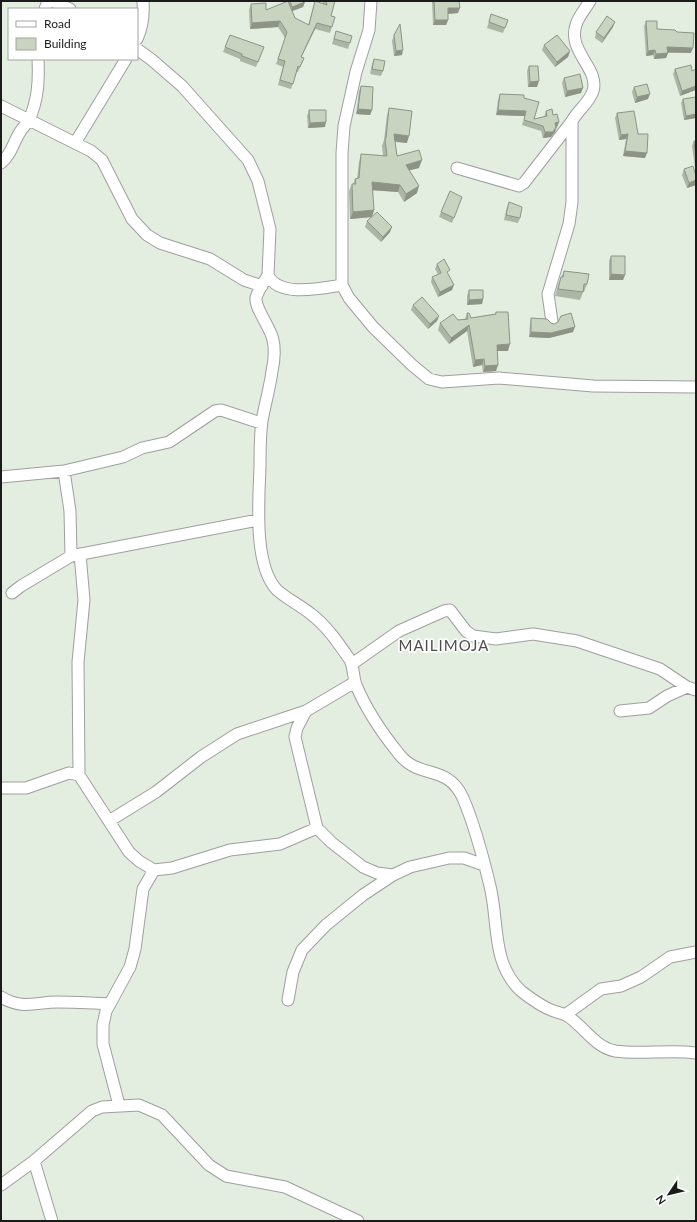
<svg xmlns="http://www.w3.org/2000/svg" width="697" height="1222" viewBox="0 0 697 1222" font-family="Lato,sans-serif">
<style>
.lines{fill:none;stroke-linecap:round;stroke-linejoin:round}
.minor-casing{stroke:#9f9f9f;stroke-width:13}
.minor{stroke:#fff;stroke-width:11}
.wall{fill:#adb6a5}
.shaded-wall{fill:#8d9486}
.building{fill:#c9d4c0;stroke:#8d9486}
.labels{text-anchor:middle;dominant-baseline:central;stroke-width:3.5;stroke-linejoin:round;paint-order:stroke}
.quarter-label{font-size:15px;letter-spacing:1px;fill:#4e4e4e;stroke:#fff}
</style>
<rect width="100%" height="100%" fill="#e3ede0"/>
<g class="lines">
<defs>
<path id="minor" d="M52,1L70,9
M371,1L369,30L356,72L344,126L342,153V285L349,298L373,327L412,365L429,379L442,382L499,378L593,386L696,387
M45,9L48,1
M137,39C143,26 144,15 143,1
M137,49L152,60L182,86L248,160L258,181L270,229L268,275C278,298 322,288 342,285
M1,106L91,151L102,160L132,219L147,235L160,243L210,259L244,280L262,286
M75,143L126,59
M1,163C11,155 13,143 20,132C22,128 27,124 29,120C38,100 39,81 38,59
M457,168L519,186L524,183L572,121
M268,275C264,282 258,290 256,298C255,309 271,328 273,340C275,349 274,362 272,371C270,387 265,404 262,421C260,435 260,451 260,466C259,499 253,565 277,590C287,599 300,605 311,614C327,626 339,644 350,660C354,668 353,677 356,685C366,709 382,733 399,754C419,780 447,763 463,798C475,826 483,857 490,886C499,922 491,963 521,991C530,998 541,1006 551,1010C556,1012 561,1013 566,1015C583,1025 594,1047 615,1051C641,1055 669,1049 696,1053
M552,322L548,294L569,224L572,202V121C578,110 589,103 593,91C600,69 567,51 576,25C578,17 586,8 590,1
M64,471L70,511L71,556
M1,477L64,471L123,457L142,448L169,442L215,411L221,410L261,423
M12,593L21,586L71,556L258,520
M352,664L399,631L444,611L450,610L466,631L473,636L496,639L533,634L577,641L660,669L687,687L696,690
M355,682L306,711L297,728L295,737L317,828L331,842L363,867L377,873L393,875
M620,711L649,708L667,696L687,687
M79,775L78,662L84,600L80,554
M1,788H26L69,773L79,775L129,852L139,861L154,870L172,868L230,850L280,844L317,828
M109,821L156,792L201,757L237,734L306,711
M1,997C23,1010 35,1002 58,1002C75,1002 93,1003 110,1004
M288,1000L293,972L302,950L326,925L363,895L393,875L410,867L449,858H464L484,865
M565,1015L601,989L621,986L641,977L670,957L696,952
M119,1105L103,1044V1025L106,1011L130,967L135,949L143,889L154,870
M34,1161L52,1221
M1,1185L34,1161L92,1111L102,1107L139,1105L162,1115L209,1165L226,1176L285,1187L358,1221"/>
</defs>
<use href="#minor" class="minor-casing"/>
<use href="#minor" class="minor"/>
</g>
<path class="wall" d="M286,1H305L303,7L292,11L295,18L308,25L315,1L323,4L322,1H335L331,16L332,27L330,33L315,29L301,57L304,58L298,72H297L291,89L278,85L283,67L276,64L285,38L278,27L250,29L249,10L251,4L266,10L286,2Z
M432,1H459L458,13L448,14V20L446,25H433Z
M491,14L508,20L503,33L487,28Z
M646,21L657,29L691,53H668L666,58L654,59L653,55L646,56L644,26Z
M613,27L602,43L595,38L596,32Z
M336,31L352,36L348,49L332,44Z
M394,35L402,55L394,56L392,41Z
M544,45L570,51L568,57L555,67L542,50Z
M225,47H264L256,67L240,61V59L223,52Z
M374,59L383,71L381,76L370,74L372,64Z
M529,66L537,87H528L527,71Z
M675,69L692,71L680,96L673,74Z
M564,78L581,93L565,97L562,83Z
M361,86L372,110L370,115L356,114L359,91Z
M634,87L648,99L635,103L632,92Z
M500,94L524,98L534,119L544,117L546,111L553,115L559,122L555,132L551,137L543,138L541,131L522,125L525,116L496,115L498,100Z
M696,97V118L684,120L681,103L683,99Z
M389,108L407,143L395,142L397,156L419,168L409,170L417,193L404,202L398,192L372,190L374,210L372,216L390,232L381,242L365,227L367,221L371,217L350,219L349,191L352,184H353L355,179H357L359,162L361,154L383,156L382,146L384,140L387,115Z
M309,110L325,127L308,128L307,116Z
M617,113L638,134L645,158L623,156L626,139L619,140L615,118Z
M694,141H696V168H695L692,146Z
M684,169L696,176V185L687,188L682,175Z
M462,197L452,223L439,217L441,212Z
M509,202L520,218L518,223L504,220L507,207Z
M611,256L625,275L623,280H609V261Z
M437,264L448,275L452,290L438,297L431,282L432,277L438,274L435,269Z
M564,271L587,284L584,292H583L580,300L555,296L558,285Z
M469,290L483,299L482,304L467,305V296Z
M413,305L439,316L437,321L428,329L411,310Z
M496,312L508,351H497L496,371L483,372L482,365L473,367L467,331L449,344L438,330L440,323L465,319L467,313L471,318L495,314Z
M531,318L551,323L573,332L549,338L529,337L530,323Z"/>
<path class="shaded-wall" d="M305,2L303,7L290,12L292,7Z
M448,8H460L458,13L446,14Z
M435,20H448L446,25H433Z
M280,21L278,27L250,29L252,23Z
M615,22L613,27L602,43L604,38Z
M317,23L315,29L299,62L301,57Z
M667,47L693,48L691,53L665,52Z
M403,50L402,55L394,56L396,51Z
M655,50L653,55L646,56L648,51Z
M570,51L568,57L555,67L557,62Z
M668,53L666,58L654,59L656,54Z
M539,81L537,87H528L530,82Z
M696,86V90L680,96L682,91Z
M583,88L581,93L565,97L567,91Z
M650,94L648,99L635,103L637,97Z
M358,109L372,110L370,115L356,114Z
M498,110L526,111L525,116L496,115Z
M696,114V118L684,120L686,116Z
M326,122L325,127L308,128L310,123Z
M559,122L557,127L556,128L555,132L551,137L543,138L545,132L555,123Z
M394,134L409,136L407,143L392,141Z
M628,134L626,139L619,140L621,135Z
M625,151L647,153L645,158L623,156Z
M422,160L419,168L403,172L406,165Z
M696,180V185L687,188L689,183Z
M372,182L400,185L398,192L369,190Z
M419,186L417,193L404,202L406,194Z
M374,210L372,217L350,219L353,212Z
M392,227L390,232L381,242L383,237Z
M611,274L625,275L623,280H609Z
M454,285L452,290L438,297L440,292Z
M483,299L482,304L467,305L469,300Z
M439,316L437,321L428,329L430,324Z
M469,325L467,331L449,344L451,338Z
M575,327L573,332L549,338L529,337L531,332Z
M510,344L508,351H495L497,345Z
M484,359L482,365L473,367L475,360Z
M498,365L496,371L483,372L485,366Z"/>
<path class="building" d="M288,1L295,18L309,25L315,1L327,5L326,1H335L331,16L335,17L332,27L317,23L301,57L304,58L300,67L298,66L293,84L280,80L285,61L278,59L287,32L280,21L252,23L251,4L266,3V10Z
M290,1H305V2L292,7Z
M434,1H459L460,8H448V20H435Z
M491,14L508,20L505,28L489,22Z
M607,16L615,22L604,38L596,32Z
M646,21H657V29L675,30L677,32L694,33L693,48L667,47L668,53L656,54L655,50L648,51Z
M400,24L403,50L396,51L394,35Z
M336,31L352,36L350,43L334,39Z
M230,35L264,47L258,62L242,56V54L225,47Z
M557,35L570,51L557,62L544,45Z
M374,59L385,61L383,71L372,69Z
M691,65L692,71L696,69V86L682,91L675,69Z
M529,66H538L539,81L530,82Z
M580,74L583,88L567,91L564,78Z
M647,84L650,94L637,97L634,87Z
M361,86L373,87L372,110L358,109Z
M500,94L524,95V98L539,102L534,119L547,116L546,111L552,109L553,115L557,114L559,122L555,123L556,127L553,132H545L543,126L524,120L526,111L498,110Z
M696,97V114L686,116L683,99Z
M389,108L412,111L409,136L394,134L397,156L419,150L422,160L406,165L419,186L406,194L400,185L372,182L374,210L353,212L352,184H356L355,179L359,178L361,154L387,156L385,139L386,138Z
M309,110H326V122L310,123Z
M634,111L638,134H648L647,153L625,151L628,134L621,135L617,113Z
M694,141H696V158Z
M693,166L696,176V180L689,183L684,169Z
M450,191L462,197L454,218L441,212Z
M509,202L522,207L520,218L506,215Z
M377,212L392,227L383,237L367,221Z
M611,256H625V275L611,274Z
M444,259L450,270L447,272L454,285L440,292L432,277L441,273L437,264Z
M564,271L589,274L587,284H584L583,292L558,289L561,277H563Z
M469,290H483V299L469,300Z
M422,297L439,316L430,324L413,305Z
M496,312H508L510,344L497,345L498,365L485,366L484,359L475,360L469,325L451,338L440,323L453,314L458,320L468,319L467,313H469L471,318L496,314Z
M571,313L575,327L551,333L531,332V318L547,319L551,323L554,324L558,322L561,316Z"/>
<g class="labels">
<g class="quarter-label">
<text x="444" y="645">MAILIMOJA</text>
</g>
</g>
<rect width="697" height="1222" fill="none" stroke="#1b1b1b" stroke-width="4"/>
<rect x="8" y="8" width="130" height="52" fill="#ffffff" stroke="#a4a4a4"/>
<rect x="16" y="21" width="20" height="6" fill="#ffffff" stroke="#a4a4a4"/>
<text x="44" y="28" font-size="12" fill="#1b1b1b">Road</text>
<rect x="16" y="38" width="20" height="12" fill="#c9d4c0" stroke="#a4a4a4"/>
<text x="44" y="48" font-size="12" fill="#1b1b1b">Building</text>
<g transform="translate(669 1194) rotate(235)" stroke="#ffffff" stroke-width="3" paint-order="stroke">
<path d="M0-3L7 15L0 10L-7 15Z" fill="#1b1b1b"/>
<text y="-6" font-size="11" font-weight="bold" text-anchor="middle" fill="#1b1b1b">N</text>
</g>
</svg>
